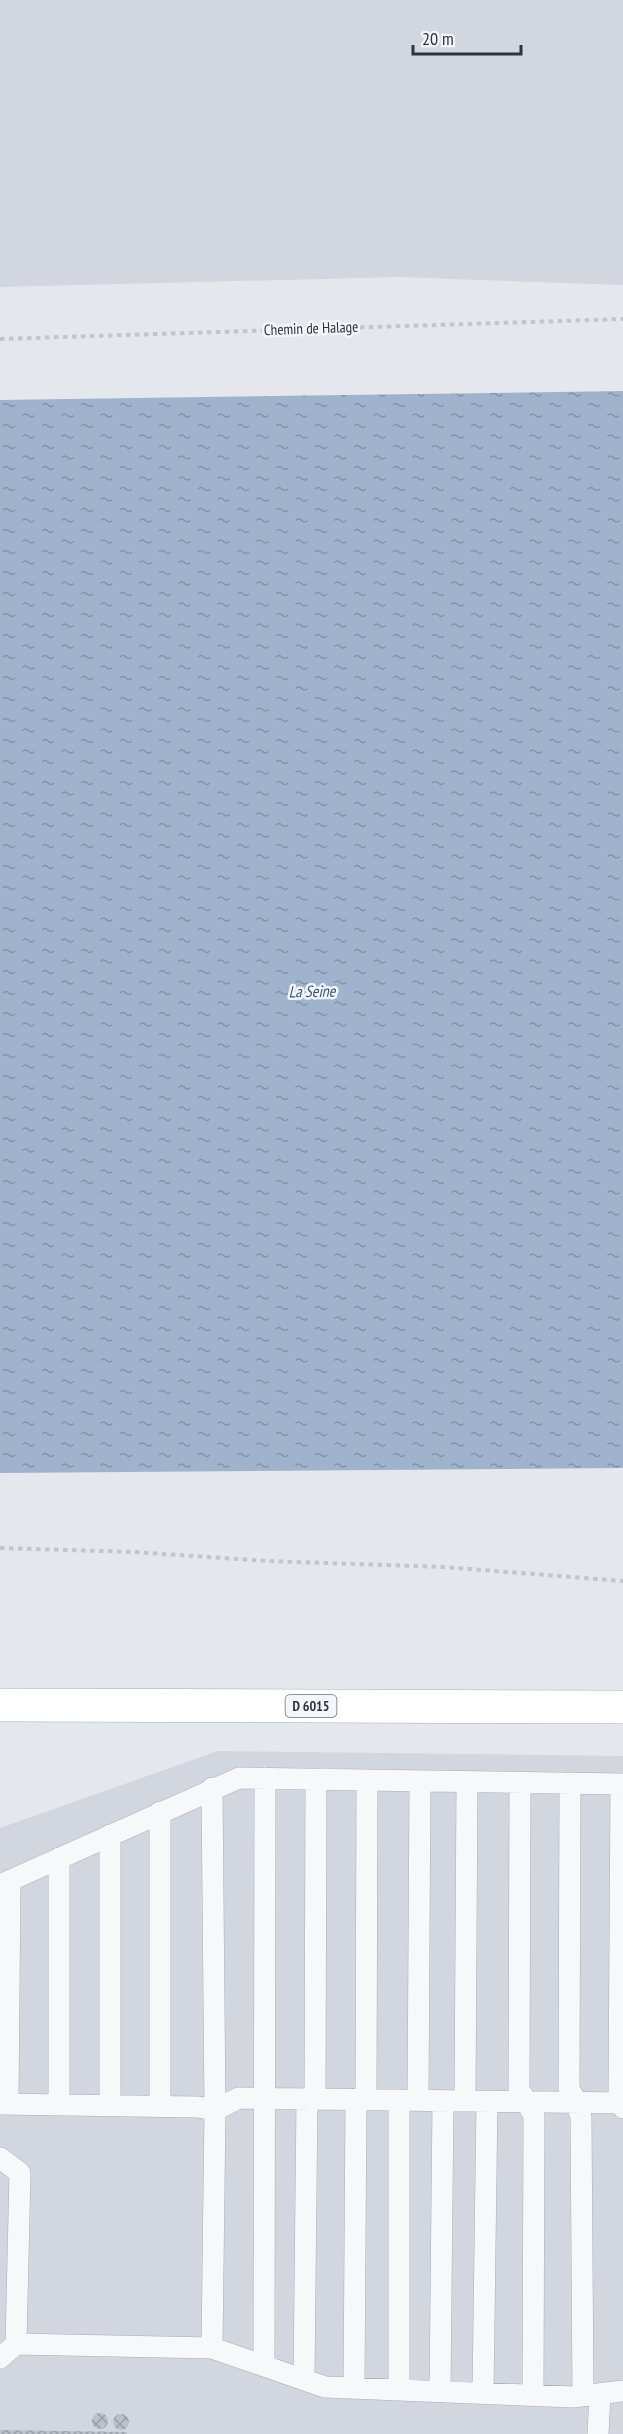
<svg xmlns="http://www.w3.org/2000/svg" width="623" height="2434" viewBox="0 0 623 2434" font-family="'PT Sans Narrow',sans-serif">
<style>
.built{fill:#d2d6de}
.water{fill:url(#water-ripples)}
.building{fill:url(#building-cross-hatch)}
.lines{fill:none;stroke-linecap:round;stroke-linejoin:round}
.lane-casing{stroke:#a9aeb7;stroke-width:22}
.primary-casing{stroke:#a3abb8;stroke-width:34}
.path{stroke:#c2c5cb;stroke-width:4;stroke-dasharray:4.5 4.5;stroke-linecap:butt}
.lane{stroke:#f7f8fa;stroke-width:21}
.primary{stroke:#fff;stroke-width:33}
.labels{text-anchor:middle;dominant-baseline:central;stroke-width:5;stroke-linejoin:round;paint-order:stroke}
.shield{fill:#f4f6f9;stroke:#676e7b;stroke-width:1.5}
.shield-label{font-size:14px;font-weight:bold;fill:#2b3445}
.street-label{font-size:15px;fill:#2b3445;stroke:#f4f6f9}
.water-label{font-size:16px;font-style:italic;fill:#34527a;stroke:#f4f6f9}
</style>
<defs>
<pattern id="water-ripples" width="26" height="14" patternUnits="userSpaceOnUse" patternTransform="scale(1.5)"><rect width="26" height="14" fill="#9fb4cc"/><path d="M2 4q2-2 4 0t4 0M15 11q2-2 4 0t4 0" fill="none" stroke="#8293a7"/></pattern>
<pattern id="building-cross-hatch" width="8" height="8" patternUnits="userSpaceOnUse" patternTransform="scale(1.5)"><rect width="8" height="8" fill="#bbc0ca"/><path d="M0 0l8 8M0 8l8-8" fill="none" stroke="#989da6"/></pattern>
</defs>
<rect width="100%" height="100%" fill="#e4e7ec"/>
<path class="built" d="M0,0H623V285L399,277L0,287Z
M218,1751L623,1756V2434H0V1828Z"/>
<path class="water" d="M623,391V1468L0,1473V400Z"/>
<path class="building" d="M92 2421a8 8 0 1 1 16 0a8 8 0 1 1-16 0Z
M113 2422a8 8 0 1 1 16 0a8 8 0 1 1-16 0Z
M0,2430L127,2432V2434H0Z"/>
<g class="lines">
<defs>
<path id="lane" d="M520,1783L519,2089L534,2116L533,2395
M570,1784L569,2089L577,2103L581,2118L583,2396
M621,1784L619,2090L623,2108
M212,1788L215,2110L239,2098L623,2103
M0,1885L239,1778L623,1784
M315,2099L316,1779
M366,2099L367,1780
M418,2100L420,1781
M465,2101L467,1782
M0,2104L198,2107L215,2110L212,2348
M8,2104L10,1880
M59,2104V1858
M110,2105V1835
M160,2106V1812
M0,2158L20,2173L16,2344L0,2358
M16,2344L212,2348L325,2387L573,2397L623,2391
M264,2365L265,1778
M304,2379L307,2099
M354,2388L356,2099
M399,2390V2100
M440,2392L443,2101
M483,2393L487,2101
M598,2434L600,2394"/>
<path id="primary" d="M0,1705L623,1707"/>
</defs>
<use href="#lane" class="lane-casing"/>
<use href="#primary" class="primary-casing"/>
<path class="path" d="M0,339L623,319
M0,1548L134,1552L267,1561L444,1567L623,1581"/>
<use href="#lane" class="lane"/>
<use href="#primary" class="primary"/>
</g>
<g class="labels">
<rect class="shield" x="285.5" y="1695" width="51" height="22" rx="4.5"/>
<g class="shield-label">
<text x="311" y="1706">D 6015</text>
</g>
<g class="street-label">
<text transform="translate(311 328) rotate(-2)">Chemin de Halage</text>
</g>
<g class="water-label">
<text transform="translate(312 991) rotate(-1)">La Seine</text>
</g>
</g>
<path d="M413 45v9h108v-9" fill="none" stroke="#2b3445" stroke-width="3"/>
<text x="422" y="45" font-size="18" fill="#2b3445" stroke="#f4f6f9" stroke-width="4.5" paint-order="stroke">20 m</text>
</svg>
